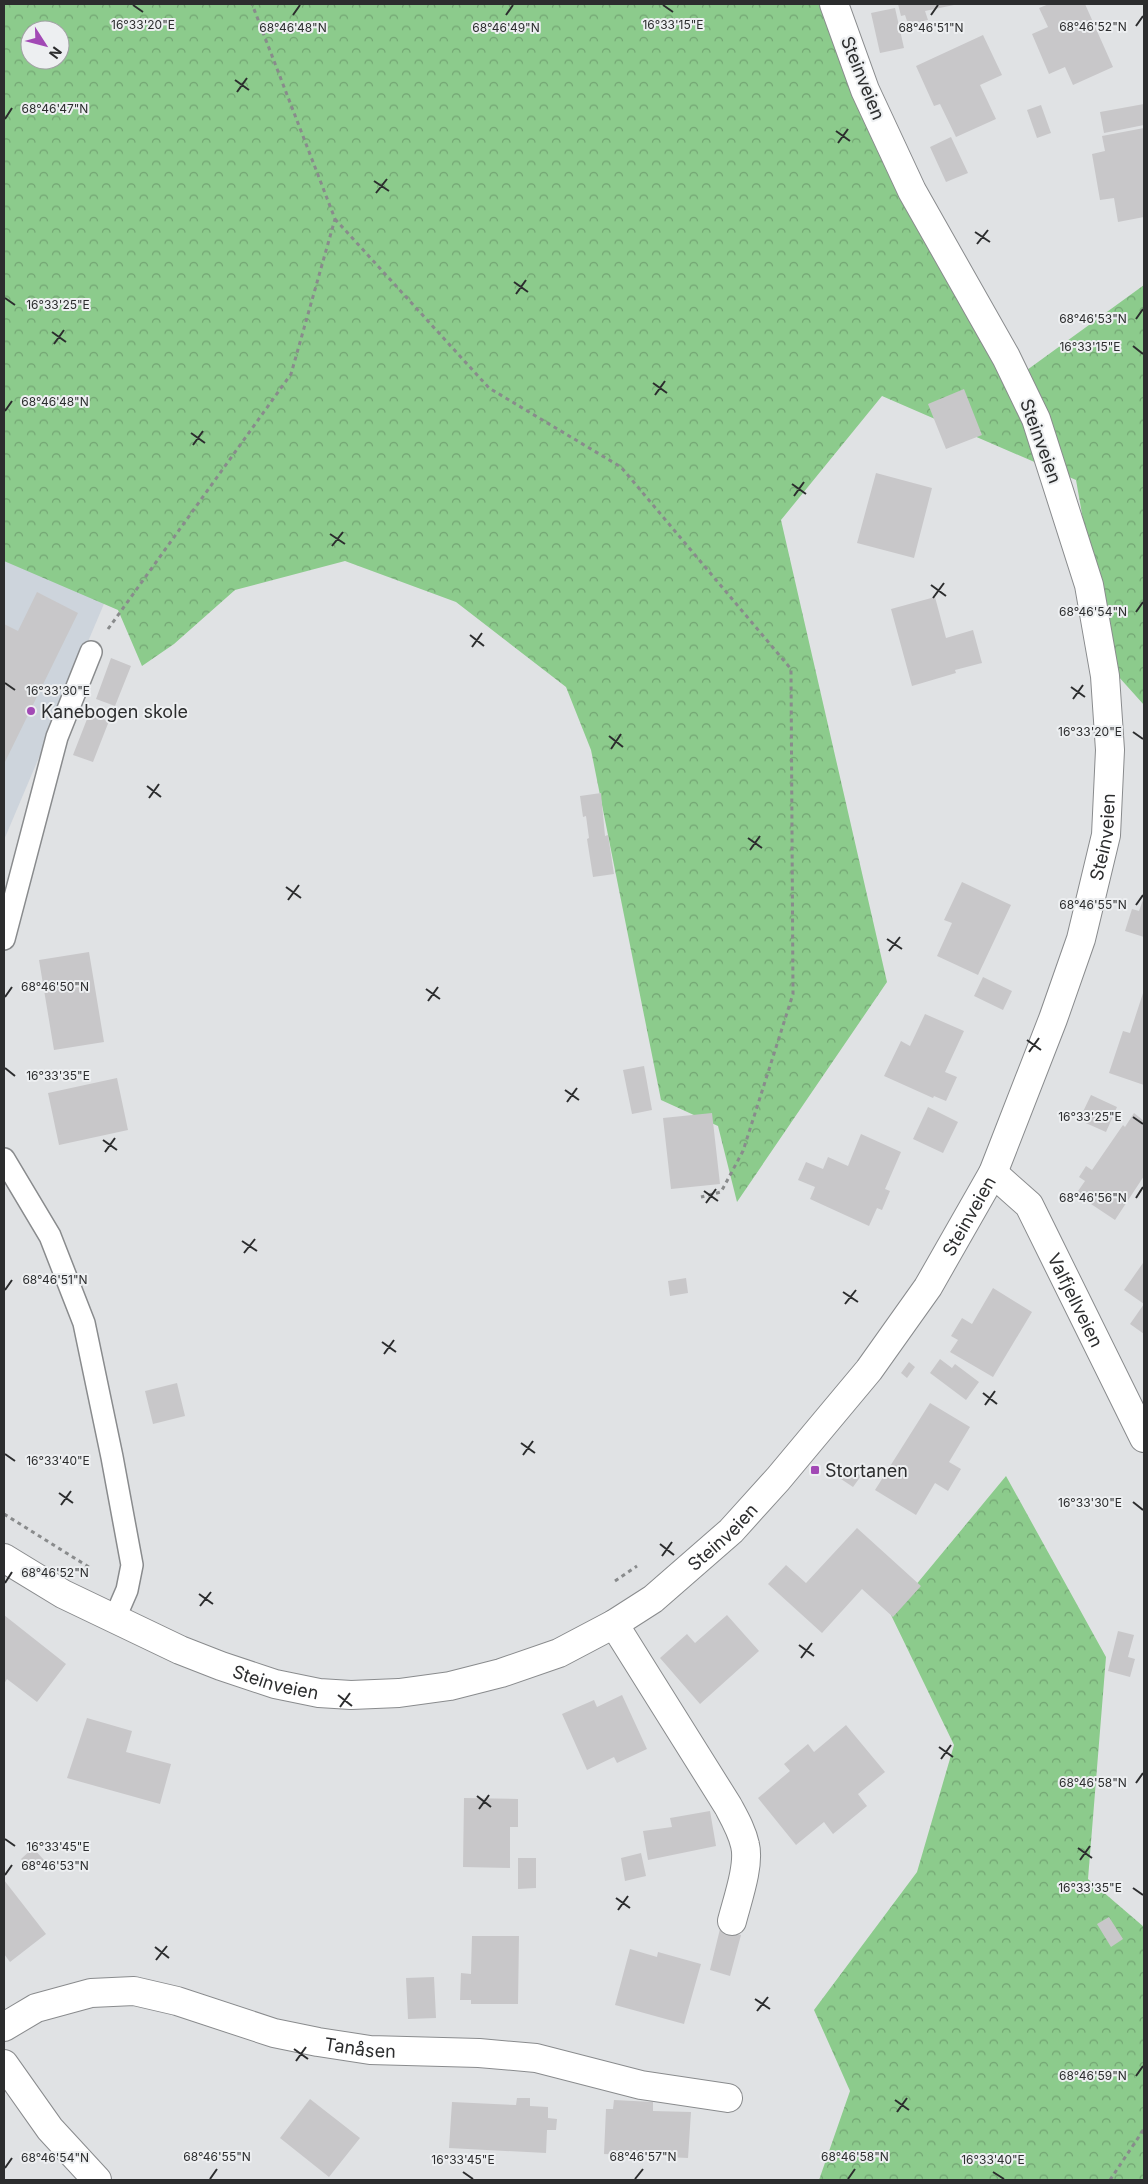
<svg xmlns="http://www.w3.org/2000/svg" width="1148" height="2184" viewBox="0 0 1148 2184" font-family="Inter,sans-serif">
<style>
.built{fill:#cdd4dc}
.forest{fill:url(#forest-crowns);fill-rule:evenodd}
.building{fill:#c8c7c9}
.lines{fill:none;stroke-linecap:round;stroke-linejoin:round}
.lane-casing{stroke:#898b8d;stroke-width:24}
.street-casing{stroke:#898b8d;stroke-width:30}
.path{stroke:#898b8c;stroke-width:3;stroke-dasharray:4 4;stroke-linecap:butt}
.lane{stroke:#fff;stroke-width:21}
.street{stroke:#fff;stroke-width:28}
.ticks{fill:none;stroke:#2c2d2e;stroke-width:2}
.poi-dot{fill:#a249b5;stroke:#edeff1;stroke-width:2}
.labels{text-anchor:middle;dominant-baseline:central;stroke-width:4;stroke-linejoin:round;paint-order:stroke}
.street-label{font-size:18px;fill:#2c2d2e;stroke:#edeff1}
.poi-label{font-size:18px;fill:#2c2d2e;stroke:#edeff1;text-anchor:start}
.ticks-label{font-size:12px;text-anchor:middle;fill:#2c2d2e;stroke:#edeff1;stroke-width:4;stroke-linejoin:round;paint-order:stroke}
</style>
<defs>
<pattern id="forest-crowns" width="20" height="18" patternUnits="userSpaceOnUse" patternTransform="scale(1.25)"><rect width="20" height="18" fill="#8ccb8c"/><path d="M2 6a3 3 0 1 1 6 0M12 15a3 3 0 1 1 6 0" fill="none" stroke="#73a573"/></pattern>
</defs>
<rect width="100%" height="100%" fill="#e0e2e4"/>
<path class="built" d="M4,548L109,592L4,840Z"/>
<path class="forest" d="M4,4H819L1012,381L1144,285V705L1109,666L1076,480L882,396L781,520L887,982L737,1202L718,1126L661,1100L591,750L566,687L456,602L345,561L235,590L174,644L142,666L118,610L4,561ZM30,30H60V60H30Z
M1006,1476L1106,1657L1088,1879L1144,1927V2180H819L850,2091L814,2010L917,1872L954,1745L891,1615Z"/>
<path class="building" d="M898,4H954V5L925,11L928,20L908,24L905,15L901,16Z
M1049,4H1085L1113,67L1073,85L1065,67L1049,74L1032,34L1048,27L1039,8Z
M895,8L904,48L880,53L871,13Z
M983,35L1002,75L980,85L996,119L956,137L940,104L934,106L916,66Z
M1144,104V125L1104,133L1100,112Z
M1041,105L1051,133L1037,138L1027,110Z
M1144,128V217L1118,222L1114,198L1100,200L1092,154L1105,151L1102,136Z
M951,137L968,173L946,182L930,147Z
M964,389L982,435L946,449L928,404Z
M876,473L932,488L914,558L857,543Z
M37,592L78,613L4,764V624L18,631Z
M935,597L946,638L973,630L982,663L955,670L956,673L912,686L891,609Z
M111,658L131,666L115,706L96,699Z
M89,714L109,721L93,762L73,755Z
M601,793L605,836L608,835L614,874L593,877L587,839L589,838L586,816L583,817L580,796Z
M962,882L1011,905L978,975L937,956L952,923L944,920Z
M1144,897V937L1125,931L1132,909L1139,911Z
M89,952L104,1042L54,1050L39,960Z
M983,977L1012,991L1003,1010L974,996Z
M1144,990V1085L1109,1073L1123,1031L1130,1033Z
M925,1014L964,1031L945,1072L957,1077L946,1101L934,1096L933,1098L884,1076L901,1041L910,1046Z
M644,1066L652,1110L632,1114L623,1070Z
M117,1078L128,1130L59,1145L48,1093Z
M1091,1095L1117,1107L1106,1132L1079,1120Z
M928,1107L958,1122L943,1153L913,1139Z
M712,1113L720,1184L671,1189L663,1118Z
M1134,1113L1144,1121V1176L1115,1220L1076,1194L1085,1181L1079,1177L1086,1166L1092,1170L1123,1125L1125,1127Z
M861,1134L901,1152L885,1189L890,1191L882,1210L877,1208L869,1226L810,1199L815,1187L798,1180L806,1162L823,1169L828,1157L848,1166Z
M1143,1263L1144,1264V1334L1130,1324L1144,1304L1124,1290Z
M686,1278L688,1293L670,1296L668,1281Z
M993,1288L1032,1312L993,1377L950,1352L958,1340L951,1336L962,1318L972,1324Z
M940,1359L952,1368L955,1364L979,1382L966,1400L930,1373Z
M909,1362L915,1367L907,1378L901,1373Z
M177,1383L185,1416L153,1424L145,1391Z
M930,1403L970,1427L949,1462L961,1469L948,1491L935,1483L916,1515L875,1490Z
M849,1468L861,1476L853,1487L841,1479Z
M857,1528L921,1586L893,1617L862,1589L822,1633L768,1584L786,1565L806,1583Z
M4,1615L66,1664L37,1702L7,1679L4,1684Z
M727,1615L759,1651L700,1704L660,1658L687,1634L695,1643Z
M1118,1631L1134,1635L1128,1657L1135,1659L1130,1677L1108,1671Z
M622,1695L647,1749L617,1763L614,1757L587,1770L562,1714L594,1700L597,1707Z
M87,1718L132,1731L126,1752L171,1764L160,1804L67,1778Z
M846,1725L885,1772L858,1794L867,1806L833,1834L824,1822L796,1845L758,1798L790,1771L784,1764L808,1744L814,1752Z
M464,1798L518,1799V1827H510V1868L463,1867Z
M710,1811L716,1846L648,1860L643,1831L672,1827L670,1818Z
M33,1848L44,1860L32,1871L21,1859Z
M641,1853L646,1876L625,1881L621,1858Z
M518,1858H536V1888L518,1889Z
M4,1880L46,1934L10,1962L4,1954Z
M1109,1917L1123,1939L1111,1947L1097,1924Z
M720,1929L741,1935L730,1976L710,1970Z
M472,1936H519L518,2004H471V2000H460L461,1973L471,1974Z
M630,1949L657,1957L658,1952L701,1964L684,2024L615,2005Z
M434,1977L436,2018L408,2019L406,1978Z
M517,2098H530V2106L548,2107V2118L557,2119L556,2130H547L546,2153L449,2148L452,2102L516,2105Z
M310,2099L360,2138L329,2177L280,2138Z
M614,2100L653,2102V2111L691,2112L688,2158L604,2154L606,2109H613Z"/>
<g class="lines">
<defs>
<path id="lane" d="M4,939L57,737L91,652
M4,1159L50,1236L84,1323L112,1457L132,1565L127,1590L114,1620"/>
<g id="street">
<path id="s1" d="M993,1173L1029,1205L1144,1438"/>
<path id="s2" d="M4,1558L63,1594L180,1650L221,1666L275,1684L319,1693L351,1695L399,1693L450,1686L501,1673L559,1653L614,1624L653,1599L731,1531L778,1479L869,1370L928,1287L993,1173L1053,1019L1081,939L1106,835L1110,750L1105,676L1089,585L1036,419L1006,357L912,191L865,90L834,4"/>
<path d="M614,1624L728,1806C735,1819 742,1831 745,1845C750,1865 737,1901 732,1921"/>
<path id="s3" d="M4,2027L36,2008L91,1993L134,1991L177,2001L274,2033L318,2042L370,2050L479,2053L536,2058L641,2085L728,2098"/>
<path d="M4,2064L50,2129L97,2180"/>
</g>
</defs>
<use href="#lane" class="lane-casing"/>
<use href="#street" class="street-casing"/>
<path class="path" d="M335,219L489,388L621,467L791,669L793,994L743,1151L721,1192L701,1197
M108,629L291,374L335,219L252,4
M4,1514L92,1569
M615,1581L637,1566
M1110,2180L1144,2129"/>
<use href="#lane" class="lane"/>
<use href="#street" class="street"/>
</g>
<path class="ticks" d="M133,5L143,12M663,5L673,12M293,15L300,5M506,15L513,5M931,15L938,5M1136,26L1143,16M235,80L249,90M237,92L247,78M5,119L12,108M836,131L850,141M838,143L848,129M374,181L389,191M376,193L387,179M975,232L990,242M977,244L988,230M514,282L528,292M516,294L526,280M5,298L15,305M1136,319L1143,309M52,332L66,342M54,344L64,330M1133,346L1143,354M653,383L667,393M655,395L665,381M5,411L12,401M191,433L205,443M193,445L203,431M792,484L806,494M794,496L804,482M330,534L345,544M332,546L343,532M931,585L946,596M933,598L944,583M1136,612L1143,602M470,635L484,646M472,647L482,633M5,683L15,690M1071,687L1085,697M1073,699L1083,685M1133,732L1143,739M609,736L623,747M611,749L621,734M147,786L161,797M149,798L159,784M748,838L762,848M750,850L760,836M286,887L301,898M288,900L299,885M1136,905L1143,895M887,939L902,949M889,951L900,937M426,989L440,999M5,997L12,987M428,1001L438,987M1027,1040L1041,1050M1029,1052L1039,1038M5,1068L15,1076M565,1090L579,1100M567,1102L577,1088M1133,1117L1143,1124M103,1140L117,1150M105,1152L115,1138M704,1191L718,1201M1136,1198L1143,1187M706,1203L716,1189M242,1241L257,1251M244,1253L255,1239M5,1290L12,1280M843,1292L858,1302M845,1304L856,1290M382,1342L396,1352M384,1354L394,1340M983,1393L997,1404M985,1405L995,1391M521,1443L535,1453M5,1454L15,1461M523,1455L533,1441M59,1493L73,1503M1133,1502L1143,1510M61,1505L71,1491M660,1544L674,1555M662,1556L672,1542M5,1583L12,1572M199,1594L213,1604M200,1606L211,1592M799,1645L814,1656M801,1658L812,1643M338,1695L352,1706M340,1707L350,1693M939,1747L953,1757M941,1759L951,1745M1136,1783L1143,1773M477,1796L491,1807M479,1809L489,1795M5,1839L15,1846M1078,1848L1092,1858M1080,1860L1090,1846M5,1875L12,1865M1133,1888L1143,1895M616,1898L630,1908M618,1910L628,1896M155,1947L169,1958M156,1960L167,1946M755,1999L770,2009M757,2011L768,1997M294,2049L308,2059M296,2061L306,2047M1136,2076L1143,2066M895,2100L909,2110M897,2112L907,2098M5,2168L12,2158M463,2172L473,2179M993,2172L1004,2179M210,2179L217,2169M635,2179L643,2169M848,2179L855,2169"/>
<g class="poi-dot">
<circle cx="31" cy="711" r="5"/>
<rect x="810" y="1465" width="10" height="10" rx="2.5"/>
</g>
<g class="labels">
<g class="street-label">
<text transform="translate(863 78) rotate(68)">Steinveien</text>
<text transform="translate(1041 441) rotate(70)">Steinveien</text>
<text stroke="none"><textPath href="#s2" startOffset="1602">Steinveien</textPath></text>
<text stroke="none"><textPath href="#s2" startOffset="1198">Steinveien</textPath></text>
<text stroke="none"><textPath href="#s1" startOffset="154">Valfjellveien</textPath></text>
<text stroke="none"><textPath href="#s2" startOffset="792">Steinveien</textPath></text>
<text stroke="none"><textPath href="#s2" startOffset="300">Steinveien</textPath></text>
<text stroke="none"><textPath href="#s3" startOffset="371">Tanåsen</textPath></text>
</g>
<g class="poi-label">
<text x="41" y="711">Kanebogen skole</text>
<text x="825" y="1470">Stortanen</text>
</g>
</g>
<g class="ticks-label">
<text x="143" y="29">16°33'20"E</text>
<text x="673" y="29">16°33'15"E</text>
<text x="1093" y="31">68°46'52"N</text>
<text x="506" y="32">68°46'49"N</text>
<text x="293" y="32">68°46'48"N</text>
<text x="931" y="32">68°46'51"N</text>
<text x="55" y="113">68°46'47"N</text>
<text x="58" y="309">16°33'25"E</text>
<text x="1093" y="323">68°46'53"N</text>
<text x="1090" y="351">16°33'15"E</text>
<text x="55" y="406">68°46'48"N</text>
<text x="1093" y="616">68°46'54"N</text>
<text x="58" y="695">16°33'30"E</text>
<text x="1090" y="736">16°33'20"E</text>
<text x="1093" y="909">68°46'55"N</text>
<text x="55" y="991">68°46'50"N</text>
<text x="58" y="1080">16°33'35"E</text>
<text x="1090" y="1121">16°33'25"E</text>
<text x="1093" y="1202">68°46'56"N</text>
<text x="55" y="1284">68°46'51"N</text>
<text x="58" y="1465">16°33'40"E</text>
<text x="1090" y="1507">16°33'30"E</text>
<text x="55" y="1577">68°46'52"N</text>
<text x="1093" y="1787">68°46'58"N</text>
<text x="58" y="1851">16°33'45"E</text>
<text x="55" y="1870">68°46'53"N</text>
<text x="1090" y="1892">16°33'35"E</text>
<text x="1093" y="2080">68°46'59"N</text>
<text x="217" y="2161">68°46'55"N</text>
<text x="643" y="2161">68°46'57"N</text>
<text x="855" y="2161">68°46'58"N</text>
<text x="55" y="2162">68°46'54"N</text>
<text x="463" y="2164">16°33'45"E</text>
<text x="993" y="2164">16°33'40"E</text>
</g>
<rect width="1148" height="2184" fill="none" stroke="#2c2d2e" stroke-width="10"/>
<g transform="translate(45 45) rotate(126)"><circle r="24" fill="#edeff1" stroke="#a0a1a3"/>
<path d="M0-4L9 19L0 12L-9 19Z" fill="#a249b5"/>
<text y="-8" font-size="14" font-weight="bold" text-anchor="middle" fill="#2c2d2e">N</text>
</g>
</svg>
